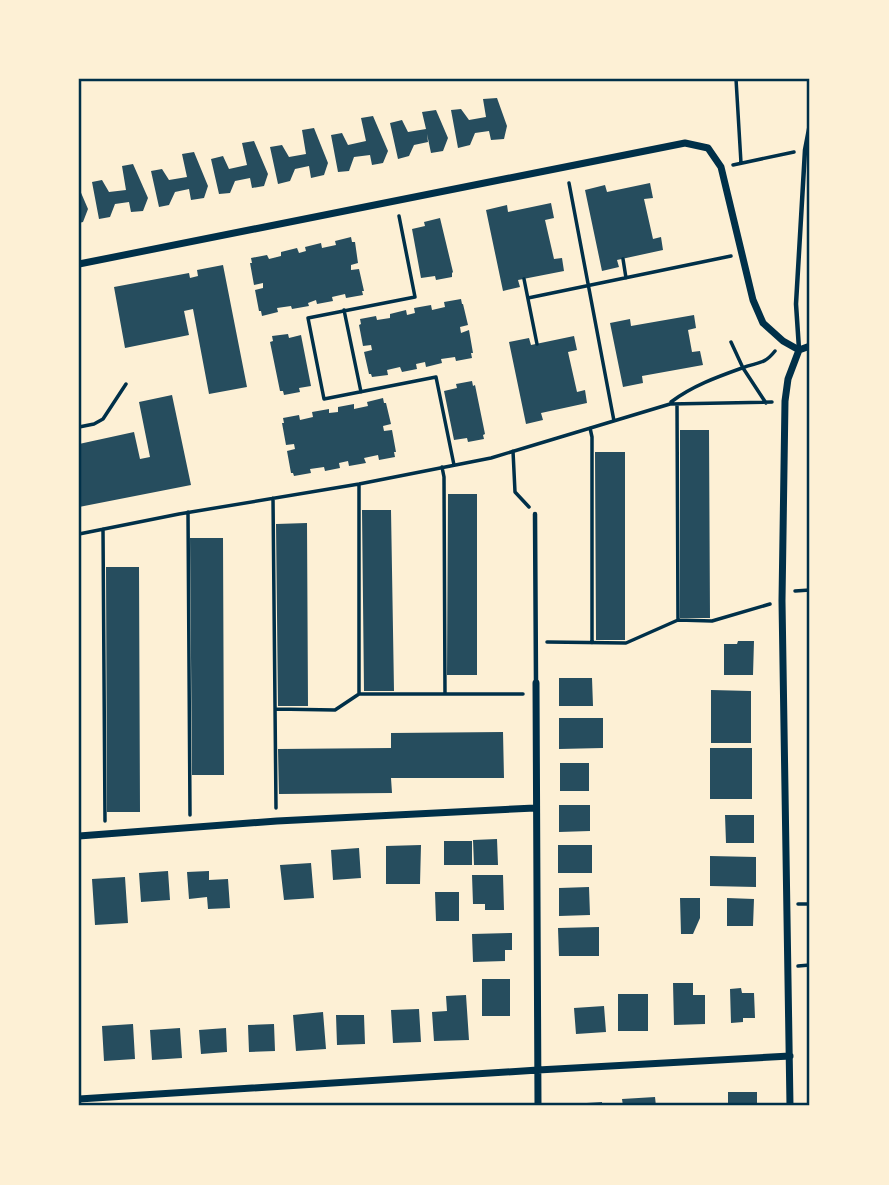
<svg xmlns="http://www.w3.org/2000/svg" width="889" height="1185" viewBox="0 0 889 1185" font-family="Arial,sans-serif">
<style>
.building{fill:#264d5e}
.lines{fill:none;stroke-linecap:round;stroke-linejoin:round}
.path{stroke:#003049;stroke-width:3.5}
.service{stroke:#003049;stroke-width:4.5}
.minor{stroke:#003049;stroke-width:7}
.neatline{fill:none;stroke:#003049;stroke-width:2.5}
</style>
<rect width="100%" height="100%" fill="#fdf0d5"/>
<path class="building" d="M497,98L507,126L504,139L491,140L489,131L475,133L470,145L458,148L451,110L461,109L469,120L486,117L483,99Z
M436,110L448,138L443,151L431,153L427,134L428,142L414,145L409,156L398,159L390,123L402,120L408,132L426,129L422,112Z
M373,116L388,151L383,163L372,165L370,155L354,157L349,171L338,172L331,135L342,133L348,145L366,141L361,118Z
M314,128L328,163L324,175L311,178L309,166L295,169L290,181L278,184L270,147L282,145L289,157L306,154L302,130Z
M254,141L268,174L264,186L252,188L250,178L235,181L230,193L219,194L211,159L223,156L229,169L247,165L242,143Z
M194,152L208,186L204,198L191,200L189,189L175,192L169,205L159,207L151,171L162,169L169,180L187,177L182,154Z
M133,164L148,198L143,211L131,212L129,202L115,204L110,217L99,219L92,182L102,180L109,192L126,190L122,166Z
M650,183L653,198L644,199L653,239L661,237L663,250L617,260L619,267L602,271L585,190L605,185L607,192Z
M79,188L88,209L83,222L79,223Z
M551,203L554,218L545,220L554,259L562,258L564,271L518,280L520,287L503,291L486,210L507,205L508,212Z
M440,218L453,272L452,273V277L436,280L435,276L421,278L412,229L425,226L424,222Z
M351,237L352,242H355L358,263L351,265V270L359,269L364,291H362L363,295L346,298L345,294L332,297L333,301L317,304L316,300L308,303L309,306L292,309L291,306L277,308L278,312L262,316L261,311H259L255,290L263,288V283L254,285L250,263H252L251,258L267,255L269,259L281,256V252L297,248L299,253L306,251L305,247L321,243L322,248L336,245L335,241Z
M223,265L247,387L209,394L193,309L184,311L189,335L125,348L114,287L189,273L190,278L198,276L197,270Z
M461,299L462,304H463L468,325L460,327L461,333L469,330L473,353H471L472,358L456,361L455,357L441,359L442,363L426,367L425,362L416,364L417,369L402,372L400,367L387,370L388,375L372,377L371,374H369L364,352L372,350L371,345L363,346L359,325L361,324L360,319L376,316L377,320L390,318V314L406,310L407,315L415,313L414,308L431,305L432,310L445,307L444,302Z
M694,315L696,328L688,330L692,352L700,351L703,365L642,376L643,383L623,387L610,323L630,319L631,326Z
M288,334L289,338L301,335L311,386L299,388L300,392L284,395L283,391H280L270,342L273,341L272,336Z
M574,336L577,350L568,352L577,392L585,390L587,403L541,413L543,420L526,424L509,342L529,338L531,345Z
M472,381L473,386L475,385L485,434L483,435L484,439L468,442L467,438L454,440L444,391L457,388L456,384Z
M172,395L191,485L79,507V444L134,432L140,459L150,457L139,402Z
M383,398L384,403H386L391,424L383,426L384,431L392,430L396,452H394L395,457L379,460L378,455L364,458L366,463L349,466L348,461L339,463L340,468L325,471L324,467L310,469L311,473L294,476L293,473H291L287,451L295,449L294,444L286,445L282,423H284L283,418L299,415L300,420L313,417L312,412L329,409V413L338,412V407L354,404V409L368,406L367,402Z
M680,430H709L710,618H680Z
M595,452H625V640H596Z
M448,494H477V675H447Z
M362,510H391L394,691H364Z
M307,523L308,706H278L276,524Z
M190,538H223L224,775H192Z
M106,567H139L140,812H107Z
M738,641H754L753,675H724V644H737Z
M559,678H592L593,706H559Z
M711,690L751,691V743H711Z
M559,718H603V748L559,749Z
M503,732L504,778H391L392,793L279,794L278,749L391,748V733Z
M710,748H752V799H710Z
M560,763H589V791H560Z
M559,805H590V831L559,832Z
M725,815H754V843H726Z
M497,839L498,865H474L473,840Z
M444,841H472V865H444Z
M421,845L420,884H386V846Z
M558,845H592V873H558Z
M359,848L361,878L333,880L331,850Z
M710,856L756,857V887L710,886Z
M311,863L314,898L284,900L280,865Z
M168,871L170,900L141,902L139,873Z
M209,871V880L228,879L230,908L208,909L207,897L189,899L187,872Z
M472,875H503L504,910H485V904H473Z
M125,877L128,923L95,925L92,879Z
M589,887L590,915L559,916V888Z
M435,892H459V921H436Z
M680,898H700V918L693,934H681Z
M727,898L754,899L753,926H727Z
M599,927V956H559L558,928Z
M512,933V950H505V961L473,962L472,934Z
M482,979H510V1016H482Z
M673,983H693V995H705V1024L674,1025Z
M741,988L742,993H754L755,1018H743V1022L731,1023L730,989Z
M618,994H648V1031H618Z
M466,995L469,1040L434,1041L432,1012L447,1011L446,996Z
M604,1006L606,1032L576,1034L574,1008Z
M419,1009L421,1042L393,1043L391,1010Z
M323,1012L326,1049L296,1051L293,1015Z
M336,1015H364L365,1044L337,1045Z
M133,1024L135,1059L104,1061L102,1026Z
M274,1024L275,1051L249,1052L248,1025Z
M180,1028L182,1058L152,1060L150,1030Z
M226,1028L227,1052L201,1054L199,1030Z
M728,1092H757V1106H728Z
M655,1097L656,1106H623L622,1099Z
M602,1102V1106H571V1104Z"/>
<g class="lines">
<path class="path" d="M736,79L741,163
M733,165L794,152
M569,183L614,421
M399,216L415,297L308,318L324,399L436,377L454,465
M623,259L626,278
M524,279L537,344
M528,298L731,256
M344,310L361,392
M731,342L743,368L766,403
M671,402C692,386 717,377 742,368C758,362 764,365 775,351
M677,404L678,620
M79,427L94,424L103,419L126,384
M590,428L592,437V643
M513,451L515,492L529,507
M442,467L444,477L445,694
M359,484V694
M273,498L276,808
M188,512L190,815
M103,529L105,821
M79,534L179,514L359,484L491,458L670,404L772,402
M795,591L810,590
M547,642L626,643L678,620L712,621L770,604
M275,709L335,710L359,694H523
M798,904H810
M798,966L810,965"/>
<path class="service" d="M799,349L796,304L805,150L810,124
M535,514L536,683"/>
<path class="minor" d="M79,264L685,143L708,148L721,167L753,300L763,323L783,341L799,350
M799,350L810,346
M536,683L538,1106
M79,836L277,821L535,808
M79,1099L538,1070L790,1056
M790,1106L782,601L785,401L788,379L799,350"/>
</g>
<rect width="889" height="1185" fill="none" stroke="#fdf0d5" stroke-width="161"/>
<rect x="80" y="80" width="728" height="1024" class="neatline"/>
</svg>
